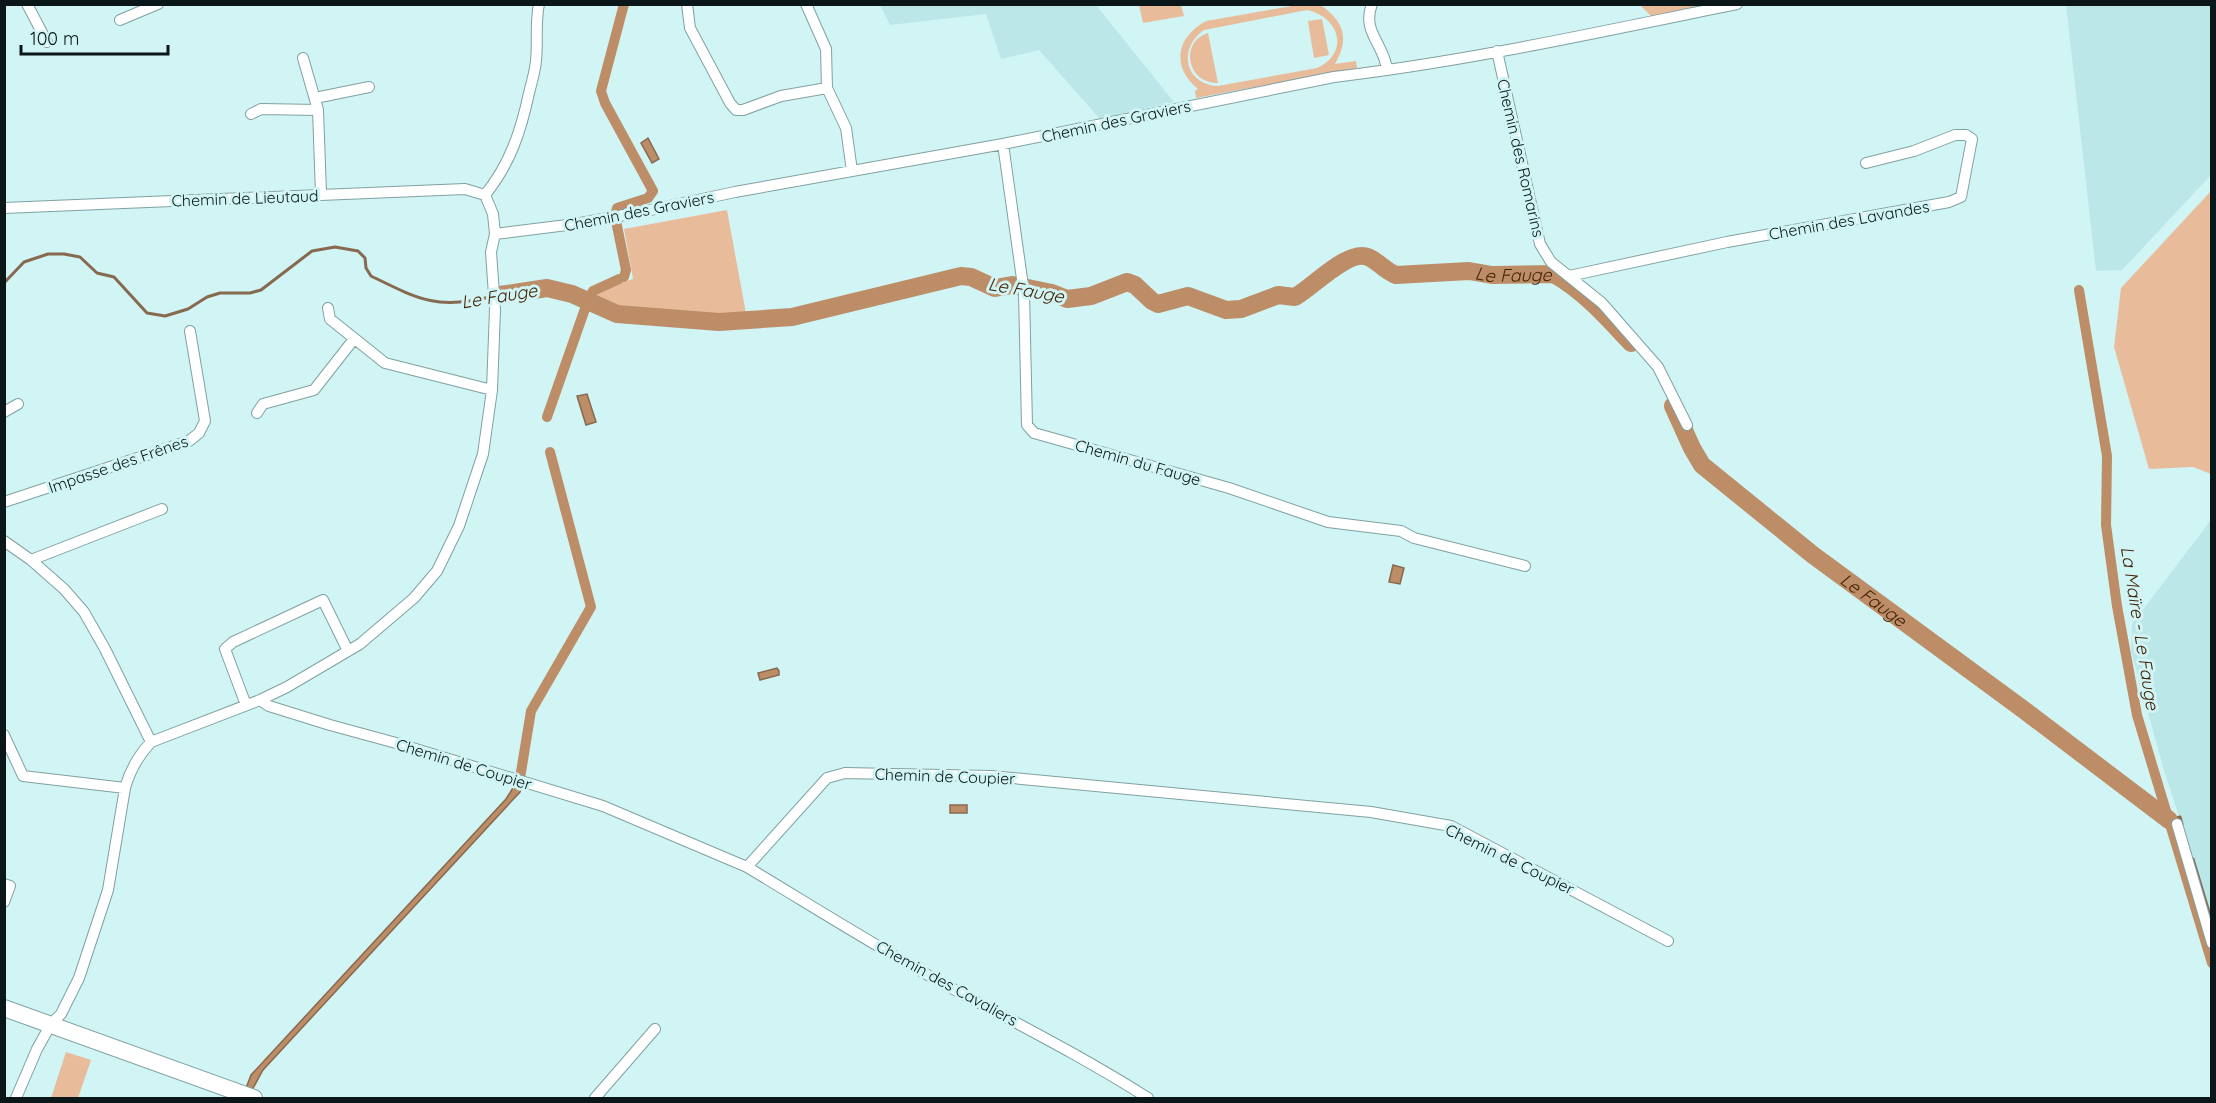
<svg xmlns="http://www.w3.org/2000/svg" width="2216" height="1103" viewBox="0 0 2216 1103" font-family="Quicksand,sans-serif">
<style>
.built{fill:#bce7e8}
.green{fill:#e8bc9a;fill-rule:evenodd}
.water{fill:#bc8d67;stroke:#87694f;stroke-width:1.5}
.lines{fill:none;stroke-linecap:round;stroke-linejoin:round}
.stream{stroke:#87694f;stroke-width:3}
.canal{stroke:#bc8d67;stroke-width:10}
.river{stroke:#bc8d67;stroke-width:18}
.street-casing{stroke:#80a1a1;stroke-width:12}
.secondary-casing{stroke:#80a1a1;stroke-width:18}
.street{stroke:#fff;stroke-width:10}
.secondary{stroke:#fff;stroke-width:16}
.labels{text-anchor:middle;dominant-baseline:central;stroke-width:6;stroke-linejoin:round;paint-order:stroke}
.street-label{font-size:16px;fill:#0a1617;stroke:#d1f4f5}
.water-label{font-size:18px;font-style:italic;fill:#442305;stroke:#d1f4f5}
</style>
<rect width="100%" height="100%" fill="#d1f4f5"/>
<path class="built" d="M880,5H1096L1174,102L1100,119L1039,50L1001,59L986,14L890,25Z
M2066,5H2211V175L2122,270L2096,271Z
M2211,520V915L2163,767L2131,651L2132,624Z"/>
<path class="green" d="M1319,4C1344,21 1350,38 1335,64L1356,61L1357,68L1196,98L1195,91L1198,89C1171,67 1176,37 1206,21L1298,5ZM1307,10C1340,17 1350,53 1317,68L1218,86C1184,84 1178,48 1204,30Z
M1139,5H1181L1184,16L1143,23Z
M1640,5H1726L1653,18Z
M1322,19L1329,55L1314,58L1308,21Z
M1208,33L1218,83C1187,84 1179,42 1208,33Z
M2211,191V474L2193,467L2149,469L2114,347L2121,288Z
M727,210L747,319L708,321L619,313L592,300L597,291L633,279L624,229Z
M66,1052L91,1060L78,1098H51Z"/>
<path class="water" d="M648,138L659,159L652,163L641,143Z
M587,394L596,422L586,425L577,396Z
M1393,565L1404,568L1400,584L1389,582Z
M777,668L779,671V675L760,680L758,673Z
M516,783L522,785L520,792L263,1070L252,1090L246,1088L251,1075L506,799Z
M950,805H967V813H950Z"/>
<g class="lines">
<path class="stream" d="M4,283L24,262L48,254H64L80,257L97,273L114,277L147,313L165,316L188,309L207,297L220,293H250L261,290L312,251L335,247L358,251L365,258L366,268L371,276C418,299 437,310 490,297
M2169,820L2180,817L2182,824
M2193,859L2212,922"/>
<path class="canal" d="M616,213L617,208L648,198L653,191L605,103L601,91L624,4
M616,221L626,270L624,277
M2079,290L2107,456L2106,525L2117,606L2137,715L2212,963
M589,298L593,291L619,279
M547,417L587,303
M520,778L531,711L591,607L550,452"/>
<g class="river">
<path id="s1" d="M500,295L547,288L572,294L617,314L719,322L792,317L961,276L971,277L995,288L1012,285L1052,293L1067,299L1091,296L1127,282L1135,285L1152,301L1158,304L1188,296L1226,310L1241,309L1278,295L1295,297C1313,287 1348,249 1368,257C1378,261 1385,271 1396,275L1469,271L1492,275L1554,274C1583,290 1609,319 1631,343"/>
<path id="s2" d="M1673,406L1692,448L1702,465L1813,555L2024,710L2169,820"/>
</g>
<defs>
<path id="street" d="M27,4L47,42
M687,4L690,28L730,103L736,110H743L781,96L827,88
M806,4L826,49L827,88L846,128L852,171
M1372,4C1361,32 1385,45 1387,70
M120,20L158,4
M1497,51L1540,244L1551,262L1602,303L1658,367L1687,425
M303,58L318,110L321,194
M315,98L369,87
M251,114L261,109L318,110
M1003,144L1024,293L1027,425L1034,433L1229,488L1328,522L1401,531L1414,538L1525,566
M485,195C510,164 521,131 529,93C532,82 535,71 536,61C538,42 535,23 539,4
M4,208L465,189L485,195
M495,234L575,224L646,211L735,192L1003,144L1334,77C1470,61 1603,31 1737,4
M1569,276L1727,242L1949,202L1961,197L1972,139L1966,135H1955L1914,151L1866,163
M328,308L330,319L385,363L492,390
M4,412L18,404
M257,413L263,404L314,390L354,339
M4,502L189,441L199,433L205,421L190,331
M4,541L31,560L64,589L84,612L105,649L151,742
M31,560L162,509
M260,700L269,706L330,725L396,743L603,806L747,867L827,778L845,773L991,776L1371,812L1451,826L1668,941
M246,705L225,649L233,642L323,600L348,651
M4,735L23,776L125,788
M2177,824L2212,943
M747,867C812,906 877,947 944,984C1012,1021 1082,1056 1148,1098
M4,884L10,886L4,902
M16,1098L37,1049L51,1024L61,1014L79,978L108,890L125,788C130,770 138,756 151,742L260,700L287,687L360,644L414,598L437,571L459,526L483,454L492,390L495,309L491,252L495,234L493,214L485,195
M595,1098L655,1029"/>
<path id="secondary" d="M4,1008L254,1098"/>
</defs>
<use href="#street" class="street-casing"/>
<use href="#secondary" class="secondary-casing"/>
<use href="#street" class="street"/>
<use href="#secondary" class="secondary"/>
</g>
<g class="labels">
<g class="street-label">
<text transform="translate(1116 121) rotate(-12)">Chemin des Graviers</text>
<text transform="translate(1521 158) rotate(77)">Chemin des Romarins</text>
<text transform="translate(245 198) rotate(-2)">Chemin de Lieutaud</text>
<text transform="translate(639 211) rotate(-11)">Chemin des Graviers</text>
<text transform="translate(1849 220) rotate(-10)">Chemin des Lavandes</text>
<text transform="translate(1138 462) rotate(16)">Chemin du Fauge</text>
<text transform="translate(118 464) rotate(-19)">Impasse des Frênes</text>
<text transform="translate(464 764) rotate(17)">Chemin de Coupier</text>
<text transform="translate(945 776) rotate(2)">Chemin de Coupier</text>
<text transform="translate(1510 859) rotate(26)">Chemin de Coupier</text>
<text transform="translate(947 983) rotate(29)">Chemin des Cavaliers</text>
</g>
<g class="water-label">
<text stroke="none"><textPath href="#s1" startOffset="1064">Le Fauge</textPath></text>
<text transform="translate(1026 290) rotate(10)">Le Fauge</text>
<text transform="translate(499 296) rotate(-9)">Le Fauge</text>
<text stroke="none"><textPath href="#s2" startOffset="284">Le Fauge</textPath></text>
<text transform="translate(2140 628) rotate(81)">La Maïre - Le Fauge</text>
</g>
</g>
<rect width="2216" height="1103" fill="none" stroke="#0a1617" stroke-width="12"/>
<path d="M21 45v9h147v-9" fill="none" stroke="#0a1617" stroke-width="3"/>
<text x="30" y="45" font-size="18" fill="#0a1617" stroke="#d1f4f5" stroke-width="4.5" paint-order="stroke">100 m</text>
</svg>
